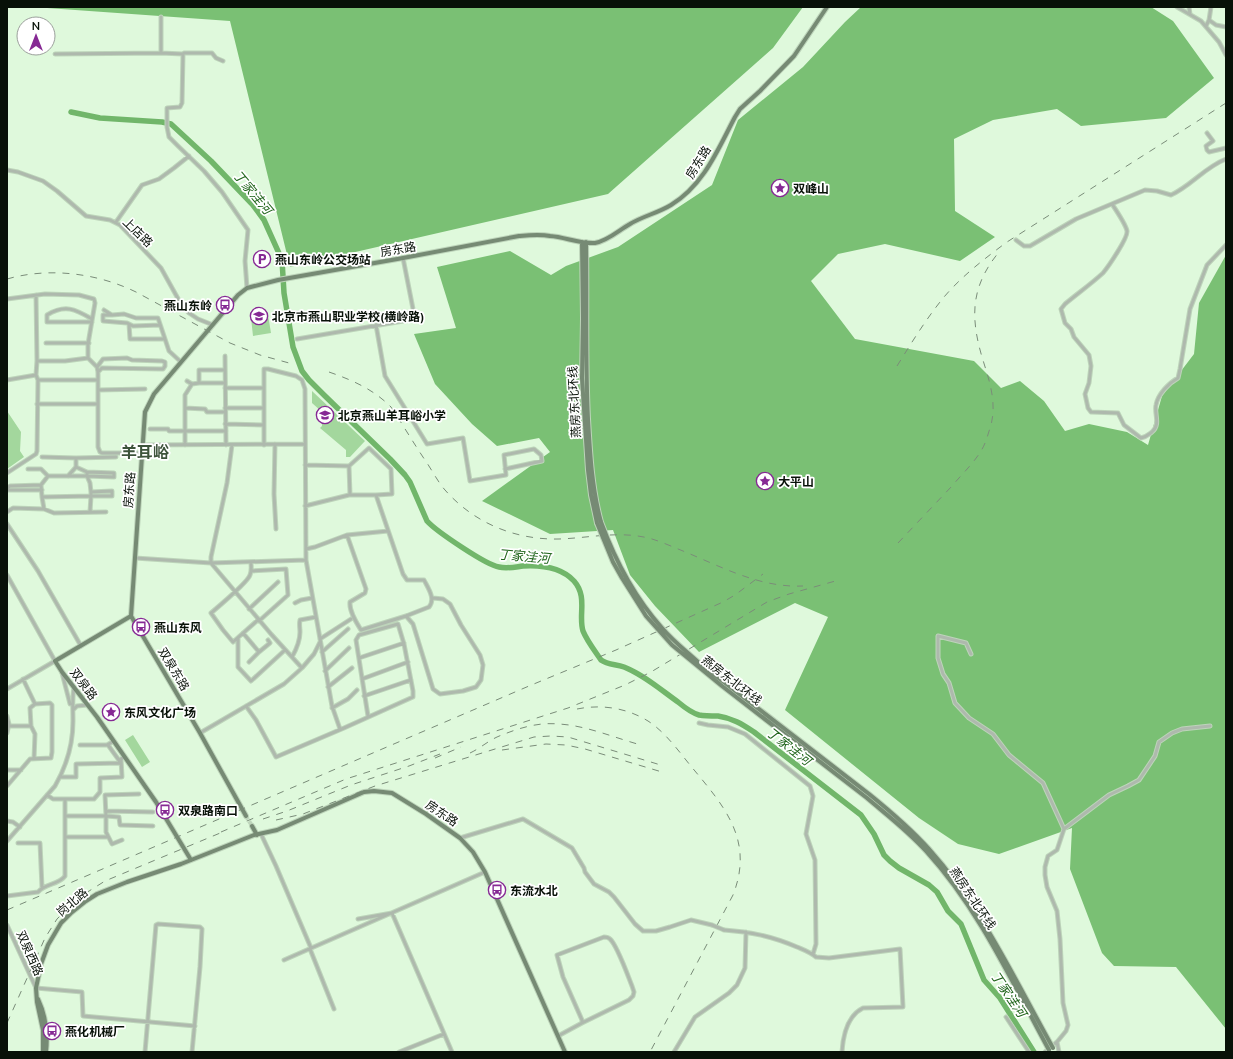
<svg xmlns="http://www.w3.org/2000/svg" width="1233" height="1059" viewBox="0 0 1233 1059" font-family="Mulish,'Noto Sans SC',sans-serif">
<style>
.green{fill:#a3d79d}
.forest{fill:#7ac074}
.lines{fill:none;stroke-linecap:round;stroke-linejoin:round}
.river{stroke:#71b66a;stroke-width:5.5}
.major-tunnel{stroke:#bfd6bc;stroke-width:4;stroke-dasharray:4 2;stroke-linecap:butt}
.minor-casing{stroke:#bdd4ba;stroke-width:5}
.major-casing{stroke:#bdd4ba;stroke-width:6}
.minor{stroke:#aeb9ad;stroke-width:3}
.major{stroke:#768a74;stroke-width:4}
.rail{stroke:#7a8c79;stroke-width:1;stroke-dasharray:7 7;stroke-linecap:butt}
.minor-bridge-casing{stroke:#bdd4ba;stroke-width:5;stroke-linecap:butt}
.major-bridge-casing{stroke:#bdd4ba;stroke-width:6;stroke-linecap:butt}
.minor-bridge{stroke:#aeb9ad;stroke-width:3}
.major-bridge{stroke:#768a74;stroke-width:4}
.labels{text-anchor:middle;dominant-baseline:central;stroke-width:3.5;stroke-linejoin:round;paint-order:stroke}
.street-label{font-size:12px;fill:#081108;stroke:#fff}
.poi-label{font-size:12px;font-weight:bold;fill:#081108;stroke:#fff;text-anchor:start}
.water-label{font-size:13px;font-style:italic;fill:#1f641a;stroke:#fff}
.district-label{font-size:16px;font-weight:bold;fill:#3d533b;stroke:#fff}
</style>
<rect width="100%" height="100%" fill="#dff9dc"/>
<path class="green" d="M268,315L271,333L253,336L251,318Z
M312,391L365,441L350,457H346V450L320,428L322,426V419L324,416L321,411L312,403Z
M7,411L21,432L20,451L24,457L7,469Z
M133,735L150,762L142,767L125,740Z"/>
<path class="forest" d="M33,7H803L773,48L608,194L290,267L230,21Z
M861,7H1151L1173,21L1214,78L1166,118L1081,126L1057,109L993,120L954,139L955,211L995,237L960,261L885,244L838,254L811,281L855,339L974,361L1001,388L1020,381L1044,401L1065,431L1089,424L1127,432L1148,445L1162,396L1194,354L1199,303L1226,255V1029L1176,967L1114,966L1102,953L1070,869L1072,828L999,854L958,844L919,818L785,710L828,617L795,603L699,652L655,606L630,575L613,530L550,534L482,501L550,452L539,438L497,446L472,424L435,384L414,334L456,328L437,267L510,251L551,275L566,266L618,247L712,185L738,120L803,67L845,22Z"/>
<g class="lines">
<path class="river" d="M71,112L100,118L162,122L171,124L211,161L253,205L264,220L282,260L284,293L293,347L302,371L309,380L324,395L390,459L405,475L410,482L427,521C436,531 486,565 499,567C507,569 515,567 523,566C540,565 561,567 574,581C588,597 578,615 583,631C587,641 595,651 601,660C608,665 616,664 624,667C644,675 661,690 678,702C684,707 692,713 699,715C705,716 712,716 718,716C732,718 742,724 754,732L861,815L874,834L884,855L890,861L899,868L929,885L937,892L948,911L961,924L984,980L1000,998L1034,1052"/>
<path class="major-tunnel" d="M246,816L252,826"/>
<defs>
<path id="minor" d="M1177,7L1201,21L1219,42L1226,55
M1189,7L1190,14
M161,17V53
M1209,20L1216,25L1226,27
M1206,26L1209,20L1211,7
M55,54L161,53L183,54L184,53H212L216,58L223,61
M183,54L182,103L180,107L167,108V127L169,137L178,146L204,171L222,192L248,230L245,261L247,288
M1207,133L1213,141L1206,146L1207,150L1209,152L1226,148
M7,170L18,172L43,181L57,191L86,216L110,220L120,225L161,268L181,304L189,313L198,319L213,325
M1112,204C1116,210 1126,225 1127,231C1128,238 1108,267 1103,273C1091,284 1077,294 1065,304L1061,309L1065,323L1071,329L1074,337L1089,355L1091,366L1089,383L1085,394L1088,408L1091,412L1118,413L1124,425L1141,438C1146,437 1148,435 1152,432C1161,424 1154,414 1156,405C1158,394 1169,383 1178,378L1180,369L1190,309L1207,265L1226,245
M116,222L142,185L159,179L174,168L189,156
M1016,240L1024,246H1030L1076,219L1145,190L1157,191L1171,195C1191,186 1205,167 1226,159
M7,299L45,294L79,295L94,299L95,303L88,344V358L97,367L98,372V447L100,452L102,453H142
M104,310L112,315L124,314L136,318H158L169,351L181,362
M112,315H103V321L127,323L133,326L160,325
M92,322H47V315C65,304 75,309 92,319
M129,324L130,339H165
M376,325L385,376L427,444L463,438L470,481L506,475L504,455L534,449L541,455L542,461L505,469
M297,339L415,319L403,258
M46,343H89
M225,356L226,445
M37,361H65L88,358
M97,367L103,359L127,358L132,360L162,361L165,362V366L163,369L102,368L98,372
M7,380L36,375
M38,380H97
M199,383H225
M192,384L199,383V370H225
M225,388H264
M98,390L145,389
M37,404H98
M185,408L205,409L207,412H225
M225,408H264
M225,424L264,425
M150,429H168L169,431H226
M275,444L274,494L276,529
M142,445L305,444
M185,445V395L192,384L187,381
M232,445L227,483L211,557V563L271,634L302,668
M264,445V369H268L296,376L302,380L305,389L306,560L332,706L340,729
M42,457L76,458V467L68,476
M76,458L116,457
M305,465L349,466L369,448L391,469L392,494L376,495
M349,466L350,495
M76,467L87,472
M28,469H41L48,476L41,485
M7,473L36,454L37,451L38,380L36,375L37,361L36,295
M48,476H87V472L114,473V477L87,476L90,483L91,492
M7,488L10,486L41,485L42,497
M7,490H42
M305,506L349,495H376L403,574L407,580H424C428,588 436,599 429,607L406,616L361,630C356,622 349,611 350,602L365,593L366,589L347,535
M44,509L42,497L91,496V492L112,491V496H91L90,512
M7,512L13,508L44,509L54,513L106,512
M7,524L38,571L81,646
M306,549L315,547L347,535L388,531
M135,558L211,563L306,560
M251,562C251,566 252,571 250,575C248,582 218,607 211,613L223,630L233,642L259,619
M251,571L286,569L288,595L259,621
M7,575L55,661L7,689
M295,603L301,600L312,598
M249,609L278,582
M406,616L413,624L433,689L440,694L463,691L476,687L481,680L483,665L480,655L461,625L450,604L443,599L433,598
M243,633L259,652L249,662
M238,638V667L251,681L285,650
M320,639L351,619
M259,652L270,643L268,640
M322,652L348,629
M971,654L966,643L938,636V658L943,674L949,683L955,703L969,718L993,734L1009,755L1043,783L1064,829L1057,850L1048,856L1045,867V875L1047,887L1057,911L1060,939L1063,1003L1068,1025L1066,1031L1057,1042L1045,1052
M292,657C296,650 300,640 300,632C300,628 299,624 300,620L316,617
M359,658L404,643
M325,671L349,648
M62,673L70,704
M362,679L408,662
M328,687L352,668
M364,696L411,680
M246,706L256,720L276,757L344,728L413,697V691L404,644L398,624L359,635L356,640L368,716
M332,708L348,699L357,690
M73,710L77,706L87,705
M7,716L9,724L7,733
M699,723L708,725L728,727L745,734L810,786L813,796L806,834L815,860L816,944L813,954
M8,726H31L30,708L35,704
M31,726L35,734L34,759
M200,733L284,684L302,668L314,654L320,642
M80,745H107L114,741
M7,770H21
M60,777H76V764L121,763L108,745
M7,786L30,759L51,758L52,752V705L50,703L35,704L23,679
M47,795L53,799H94L100,792V778L122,777L121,759L124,757
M105,795L139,794
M65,799V816H106L105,795
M106,811L153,812
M7,821L13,822L20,827
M1064,829L1109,795L1128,786L1139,780L1155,756L1159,742L1172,733L1182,729L1210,726
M261,834L276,866L311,948L310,949L334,1009
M65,837H108
M460,838L523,819L572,848L584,868L585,872L594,884L609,892L614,897L635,924L643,931H656L670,927L691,920L712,925
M122,840L112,844L106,832V816L119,817L120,825L153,826
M7,841L55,786C66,767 73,744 73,721C73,709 72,699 74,687
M18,843H40L42,887
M7,896L38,892C45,883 59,885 65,876V816
M358,919L392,913L452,1052
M7,925L36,988L82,992L83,1016L195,1026
M724,930C751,932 771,936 797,947C804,950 810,952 816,957L829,958L900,949L903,1007L863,1008C847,1016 843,1036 842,1052
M284,960L485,872
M1006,1017L1029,1052
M558,1036L582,1023V1020L563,977L557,955L604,937C607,937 608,937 610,939C617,945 628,976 632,986L634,992L633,996L629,1000L582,1023
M1057,1042L1059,1052
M145,1052L156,925L158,924L200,927L202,929L200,967L192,1052
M399,1052L444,1034
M674,1052L695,1017L729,993L737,985L745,968L746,932"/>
<path id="major" d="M582,242L583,318L582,378L588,470L591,495L597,523
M586,242C587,301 585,360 588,419C590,454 592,489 601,522
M131,616L145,412L154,394L238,295L247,288L278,280L403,258L519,236C530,235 540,234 550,236C565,237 580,244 595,243C608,241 619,230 630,224C643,216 658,213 671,205C704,185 718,149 735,117L740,109L760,91L794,56L827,7
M131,616L55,661L62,672L97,717L156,802L191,860
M131,616L200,733L246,816
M252,826L257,835
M38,999C46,1016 48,1034 46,1052
M43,1052V1030L37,1002L36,988L41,964L48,945L61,923L71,913L86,901L97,894L127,882L181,864L254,835L277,830L364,792L374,791L392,793L426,814L460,838L473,852L485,872L565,1052"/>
</defs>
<use href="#minor" class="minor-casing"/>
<use href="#major" class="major-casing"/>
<use href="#minor" class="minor"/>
<use href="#major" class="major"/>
<path class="rail" d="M7,279C49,267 97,273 136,292L230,343L260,355L289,363
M897,366C912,342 926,319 944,297C962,276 984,259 1007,242L1226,103
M329,372C352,380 373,389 391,407C403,425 414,444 427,463C433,472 438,482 445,490C474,523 515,540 559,539C590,538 621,530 652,539C662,542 673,547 683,551C722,567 760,588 803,586
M898,543C916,524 934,505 952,486C962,474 973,464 981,451C986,443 988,434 991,425C997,401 989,380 982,357C970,316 971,286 999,252
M577,709C602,704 627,708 648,721C665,732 677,749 690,765C723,805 755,839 733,895L650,1052
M502,750L546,744L566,745L585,749L662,772
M470,753C481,748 490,739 502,735C519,728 539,722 558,724C585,725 615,738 641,745
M435,758L461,747
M263,819L287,811L351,785L409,766L440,754
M276,820L303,814L375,786L534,737L551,736L568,737L664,766
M221,832L346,779L568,708L625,685L651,672L767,602L789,594L839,580
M7,910L529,686L616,650L723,602L735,595L763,574
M7,1023L45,938L57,919L78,898L105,881L225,831"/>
<defs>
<path id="minor-bridge" d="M712,925L724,930"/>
<path id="major-bridge" d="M601,522C615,560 635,598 662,628C673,641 686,651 698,662L869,794C890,811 911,829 929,849C982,908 1015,980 1053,1048
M597,523L613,562L622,578L646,616L672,645L722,686L867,798C887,815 908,831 926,851C979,909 1012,982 1049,1050"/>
</defs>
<use href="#minor-bridge" class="minor-bridge-casing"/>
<use href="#major-bridge" class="major-bridge-casing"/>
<use href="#minor-bridge" class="minor-bridge"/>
<use href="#major-bridge" class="major-bridge"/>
</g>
<defs>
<symbol id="sight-ring" viewBox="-11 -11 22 22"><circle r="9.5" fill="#fff" stroke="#862994" stroke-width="1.5"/><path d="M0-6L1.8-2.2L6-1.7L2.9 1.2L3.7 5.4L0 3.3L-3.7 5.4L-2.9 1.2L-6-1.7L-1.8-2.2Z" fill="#862994"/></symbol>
<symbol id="parking-ring" viewBox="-11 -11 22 22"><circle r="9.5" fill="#fff" stroke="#862994" stroke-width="1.5"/><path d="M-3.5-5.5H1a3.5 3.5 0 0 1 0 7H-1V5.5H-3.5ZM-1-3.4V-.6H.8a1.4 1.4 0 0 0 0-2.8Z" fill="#862994"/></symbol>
<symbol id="bus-ring" viewBox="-11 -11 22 22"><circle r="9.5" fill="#fff" stroke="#862994" stroke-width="1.5"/><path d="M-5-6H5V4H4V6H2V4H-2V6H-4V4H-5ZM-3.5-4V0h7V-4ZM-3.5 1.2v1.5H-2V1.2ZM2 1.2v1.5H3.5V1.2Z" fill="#862994"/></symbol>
<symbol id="school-ring" viewBox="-11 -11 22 22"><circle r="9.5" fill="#fff" stroke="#862994" stroke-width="1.5"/><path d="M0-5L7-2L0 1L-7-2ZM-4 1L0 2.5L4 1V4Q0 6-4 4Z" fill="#862994"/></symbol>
</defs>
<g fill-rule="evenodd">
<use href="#sight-ring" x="770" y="178" width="20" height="20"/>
<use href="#parking-ring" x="252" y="249" width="20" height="20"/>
<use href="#bus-ring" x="215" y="295" width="20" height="20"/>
<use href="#school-ring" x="249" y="306" width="20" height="20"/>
<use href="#school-ring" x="315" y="405" width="20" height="20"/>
<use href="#sight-ring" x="755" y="471" width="20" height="20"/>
<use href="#bus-ring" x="131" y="617" width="20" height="20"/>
<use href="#sight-ring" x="101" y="702" width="20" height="20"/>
<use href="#bus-ring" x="155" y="800" width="20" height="20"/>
<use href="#bus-ring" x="487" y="880" width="20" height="20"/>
<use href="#bus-ring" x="42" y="1021" width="20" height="20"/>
</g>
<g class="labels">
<g class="street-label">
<text transform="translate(698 162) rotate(-58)">房东路</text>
<text transform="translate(138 232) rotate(44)">上店路</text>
<text transform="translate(398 249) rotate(-10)">房东路</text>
<text transform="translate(574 402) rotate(-93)">燕房东北环线</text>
<text transform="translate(129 490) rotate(-86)">房东路</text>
<text transform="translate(174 669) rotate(59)">双泉东路</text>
<text transform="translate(732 680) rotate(38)">燕房东北环线</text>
<text transform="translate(84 684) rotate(53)">双泉路</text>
<text transform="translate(442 813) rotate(34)">房东路</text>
<text transform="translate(973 898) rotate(56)">燕房东北环线</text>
<text transform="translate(72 902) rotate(-40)">岗北路</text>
<text transform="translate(30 953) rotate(66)">双泉西路</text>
</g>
<g class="poi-label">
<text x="793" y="188">双峰山</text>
<text x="275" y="259">燕山东岭公交场站</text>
<text x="212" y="305" text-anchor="end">燕山东岭</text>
<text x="272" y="316">北京市燕山职业学校(横岭路)</text>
<text x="338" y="415">北京燕山羊耳峪小学</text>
<text x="778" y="481">大平山</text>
<text x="154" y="627">燕山东风</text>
<text x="124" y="712">东风文化广场</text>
<text x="178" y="810">双泉路南口</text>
<text x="510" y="890">东流水北</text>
<text x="65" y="1031">燕化机械厂</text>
</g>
<g class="water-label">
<text transform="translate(253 192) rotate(50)">丁家洼河</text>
<text transform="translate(524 556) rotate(5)">丁家洼河</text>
<text transform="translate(789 746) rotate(38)">丁家洼河</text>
<text transform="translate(1009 994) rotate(56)">丁家洼河</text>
</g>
<g class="district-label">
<text x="145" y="452">羊耳峪</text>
</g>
</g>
<rect width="1233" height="1059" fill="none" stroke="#081108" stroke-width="16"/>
<g transform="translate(36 36)"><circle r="19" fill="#ffffff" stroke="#9ca09c"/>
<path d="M0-3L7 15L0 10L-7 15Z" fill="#862994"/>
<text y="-6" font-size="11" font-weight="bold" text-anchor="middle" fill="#081108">N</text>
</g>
</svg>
